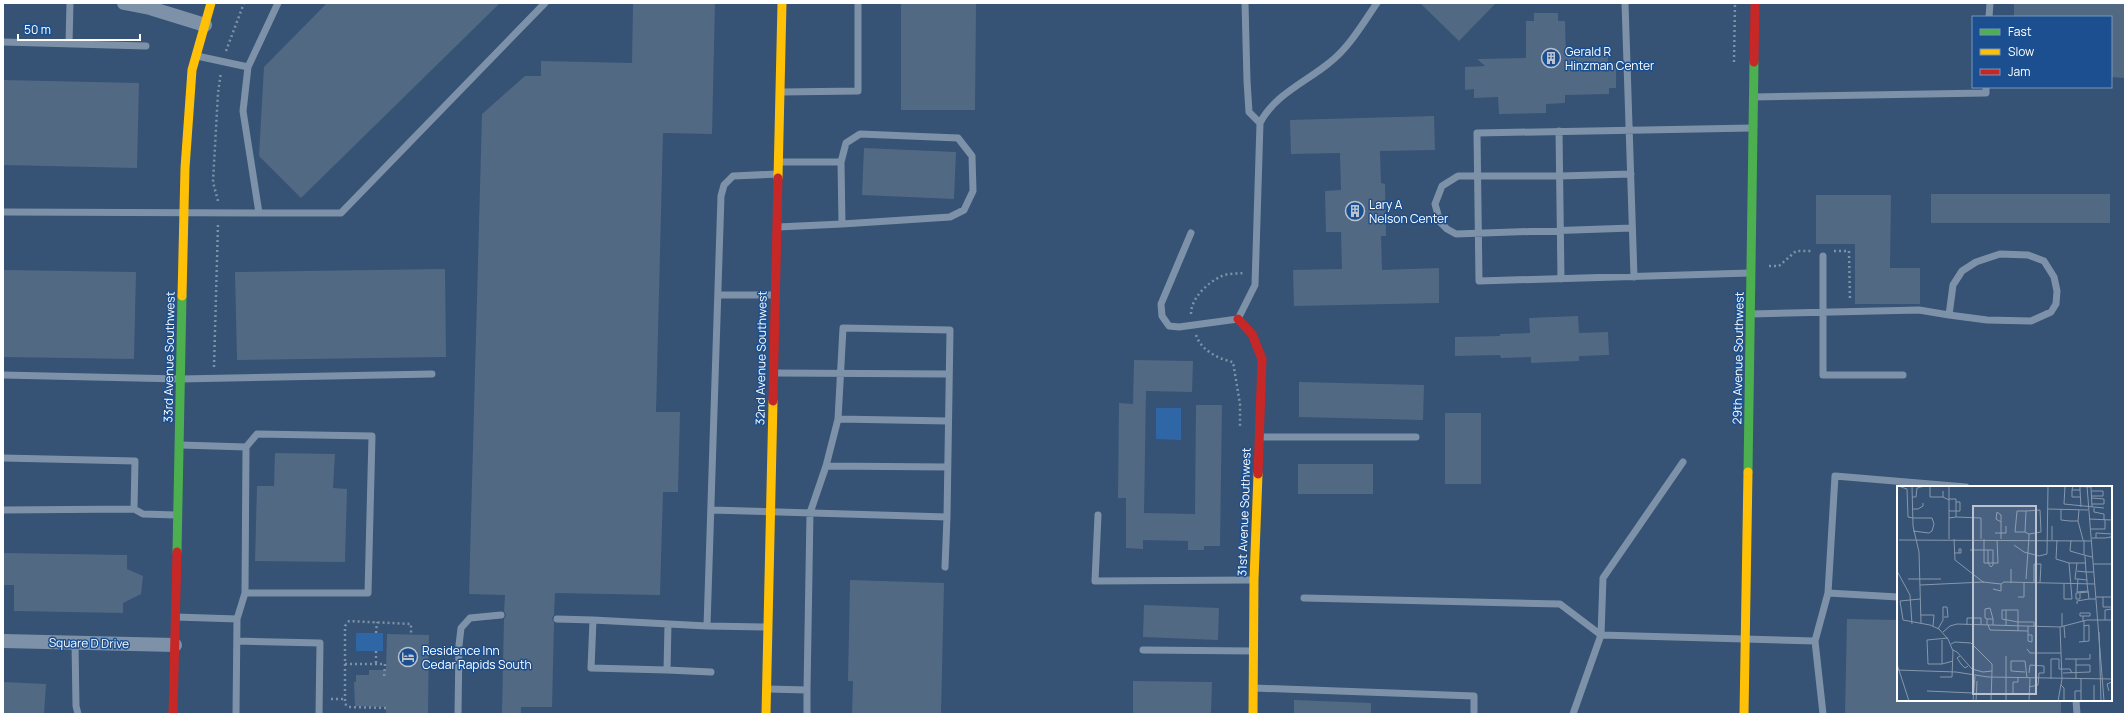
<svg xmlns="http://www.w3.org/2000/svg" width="2128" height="717" viewBox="0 0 2128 717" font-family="Manrope,sans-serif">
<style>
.green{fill:#2f66a5}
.building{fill:#526984}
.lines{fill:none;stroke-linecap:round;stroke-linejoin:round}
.path{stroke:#7d92a8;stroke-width:2.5;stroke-dasharray:2 3;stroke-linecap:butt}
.lane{stroke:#7d92a8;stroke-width:7}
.street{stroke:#7d92a8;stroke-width:14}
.fast{stroke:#4caf50;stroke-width:9}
.slow{stroke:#ffc107;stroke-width:9}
.jam{stroke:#c62828;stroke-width:9}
.labels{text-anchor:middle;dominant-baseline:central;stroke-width:3;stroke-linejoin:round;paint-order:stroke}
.poi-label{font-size:12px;fill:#fff;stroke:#1b4f8f;text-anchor:start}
.street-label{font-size:12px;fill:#fff;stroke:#1b4f8f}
.inset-road{fill:none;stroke:#8697ac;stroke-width:1}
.view{fill:#b9c2ce;fill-opacity:0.15;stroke:#b9c2ce;stroke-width:2}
.inset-edge{fill:none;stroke:#fff;stroke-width:2}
</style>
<rect width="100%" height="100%" fill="#365274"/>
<path class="green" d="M1156,408H1181V440L1156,439Z
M356,633H383V651H356Z"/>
<path class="building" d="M327,3H500L301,198L259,156L264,67Z
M633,3H715L712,134L663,133L656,412H680L678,492H663L660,595L555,593L554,615L552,618L554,623L552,707H521V714H502L504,619L506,615L504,611L505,595L469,594L482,114L525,76H541V61L632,63Z
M901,3H976L975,110H901Z
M1420,3H1496L1459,41Z
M2014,3H2125V78L2111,77V17H2014Z
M1534,13H1558V21H1565L1566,57L1608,56V64L1616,63V88H1609V94L1565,95V103L1546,104V113L1499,114L1498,97L1474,98V89L1465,90V67L1485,66L1477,59L1526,58V21H1534Z
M3,80L139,83L137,168L3,165Z
M1434,116L1435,150L1380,151L1381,183L1385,184L1386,236H1381L1382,270L1439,268V303L1294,306L1293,270L1342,269L1341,232H1326L1325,191L1341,190L1340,153L1291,154L1290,120Z
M864,148L956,152L954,199L862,195Z
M1931,194H2110V223H1931Z
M1816,195H1891L1890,268H1920V304H1855V244H1816Z
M445,269L446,357L237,360L235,272Z
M3,270L136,272L134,359L3,357Z
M1578,316L1579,333L1608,332L1609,355L1579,356V361L1531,363V357L1501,358L1500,355L1455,356V337L1500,336V334L1530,333L1529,318Z
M1134,360L1193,361L1192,392L1146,391L1144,513L1195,514L1196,405H1222L1220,546H1204V550H1188V541L1143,540V549L1126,548V498H1118L1119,403L1133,404Z
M1299,382L1424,385L1423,420L1299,417Z
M1445,413H1481V484H1445Z
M275,453L335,454L333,488L347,489L345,562L255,561L257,486H274Z
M1298,464H1373V494H1298Z
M3,553L127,555V569L143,576L141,594L123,603V613L14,611V585H3Z
M850,580L944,583L941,714H852L853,681H848Z
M1144,605L1219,608L1218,640L1143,637Z
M1847,619L1898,620V700H2061V714H1845Z
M387,634L429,635L428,714H386V707L355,706L354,682H356V675H369V670H386Z
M1133,681L1212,682L1211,714H1133Z
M3,682L46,684L44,714H3Z
M1294,700L1371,703V714H1294Z"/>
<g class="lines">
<path class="path" d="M226,51L244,3
M1734,62L1735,3
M218,201L213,182L218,93L221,72
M1834,251H1849L1850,301
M1769,266H1779L1796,251H1813
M1191,314C1191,298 1208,282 1222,276C1228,273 1237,274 1244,273
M1196,335C1201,350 1218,359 1233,362L1240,404V426
M214,367L218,224
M376,633L377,622
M376,651V664
M345,664H385L384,678
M331,699H344
M386,708L349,707L345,704V626L349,621L411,624V635"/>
<path class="lane" d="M1245,3L1247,81L1249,112L1260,123
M1625,3L1634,277
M1989,17L1990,3
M3,42L146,46
M69,44L70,3
M197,56L248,67
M782,92L858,91V3
M1754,97L1986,93V87
M1559,131L1561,279
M841,162L846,143L860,134L958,138L972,156L973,191L964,210L950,217L842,224
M1631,174L1560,176H1458L1442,186L1435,204L1440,222L1447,229L1456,234L1632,228
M3,212L259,213L243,111L248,67L278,3
M259,213H341L545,3
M778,227L842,224L841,162H780
M1191,233L1161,304L1162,316L1169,326L1179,327L1238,319L1255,285L1260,123C1274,95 1306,82 1329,63C1349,48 1363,23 1377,3
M1823,256V375H1903
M1750,273L1479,281L1477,133L1752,128
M718,295H775
M1751,314L1919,310L1949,315L1987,320L2031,321L2051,312L2056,304L2057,291L2054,277L2044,261L2028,255L2000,254L1976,262L1962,271L1953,285L1949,315
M775,373L949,374
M3,375L180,379L432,374
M838,419L948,421
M1261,437H1416
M181,445L246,447
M3,458L135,461L134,509L143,514L176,515
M826,466L947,467
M3,510L134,509
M711,510C789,513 868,515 947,517L950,330L843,328L838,419L826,466L810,513L807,690L768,689
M1098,515L1095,581L1252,580
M945,567L947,517
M1828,593L1835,476L1966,487
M1304,598L1560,604L1601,635L1815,641
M176,617L237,619
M557,619L593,620
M668,624L667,670L591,668L593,620L707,626
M767,627L707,626L721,196L724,185L733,176L778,174
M237,641L320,643L319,714
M75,642L76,706L78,714
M1143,650L1253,651
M667,670L711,672
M1254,688L1474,696V714
M2076,700L2077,714
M236,714L237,619L245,593H368L372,436L257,434L246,447L245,593
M458,714L459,645L461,628L470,618L501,615
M807,714V690
M1573,714L1601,635L1603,578L1683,462
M1823,714L1815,641L1828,593L1898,597"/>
<path class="street" d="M124,3L150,8L205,25
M3,641L175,645"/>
<path class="fast" d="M1748,472L1754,62
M177,552L182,296"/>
<path class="slow" d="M778,178L782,3
M182,296L185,168L192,70L211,3
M766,714L773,401
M1253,714L1254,580L1258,474
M1744,714L1748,472"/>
<path class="jam" d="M1754,62L1755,3
M1238,319L1252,334L1262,359L1258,474
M773,401L778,178
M173,714L177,552"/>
</g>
<defs>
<symbol id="building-ring" viewBox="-11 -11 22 22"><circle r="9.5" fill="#1b4f8f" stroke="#b9c2ce" stroke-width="1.5"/><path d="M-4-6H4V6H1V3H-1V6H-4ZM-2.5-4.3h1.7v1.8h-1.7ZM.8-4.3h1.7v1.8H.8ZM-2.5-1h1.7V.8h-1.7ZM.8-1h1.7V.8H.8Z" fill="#b9c2ce"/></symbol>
<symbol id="hotel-ring" viewBox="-11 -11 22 22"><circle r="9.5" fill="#1b4f8f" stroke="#b9c2ce" stroke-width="1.5"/><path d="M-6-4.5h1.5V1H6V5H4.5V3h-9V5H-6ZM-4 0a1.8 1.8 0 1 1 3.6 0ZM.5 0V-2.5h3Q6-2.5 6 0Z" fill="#b9c2ce"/></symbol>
</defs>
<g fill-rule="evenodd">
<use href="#building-ring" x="1540" y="47" width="22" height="22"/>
<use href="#building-ring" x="1344" y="200" width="22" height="22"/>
<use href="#hotel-ring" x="397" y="646" width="22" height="22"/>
</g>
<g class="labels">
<g class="poi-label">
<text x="1565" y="51">Gerald R<tspan x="1565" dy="14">Hinzman Center</tspan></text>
<text x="1369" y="204">Lary A<tspan x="1369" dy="14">Nelson Center</tspan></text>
<text x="422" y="650">Residence Inn<tspan x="422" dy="14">Cedar Rapids South</tspan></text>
</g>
<g class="street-label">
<text transform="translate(169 357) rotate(-89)">33rd Avenue Southwest</text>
<text transform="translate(761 358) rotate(-89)">32nd Avenue Southwest</text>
<text transform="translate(1738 358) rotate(-89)">29th Avenue Southwest</text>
<text transform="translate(1244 512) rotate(-88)">31st Avenue Southwest</text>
<text transform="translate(89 643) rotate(1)">Square D Drive</text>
</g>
</g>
<g transform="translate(1897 486)">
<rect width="215" height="215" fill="#365274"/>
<path class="inset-road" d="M1,0L10,3L11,31L16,32M15,0L16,40L22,66L24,137M33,0V11H46M168,0L167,18L207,22M172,0L194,1L195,21M176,0L175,4H183V0M190,0L207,215M175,4V11H183M183,4L184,21M46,5V11L52,14M195,5H206V10H195M15,11H19L20,2L28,0M195,12L207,13V18H195M197,22V26L207,28V34M16,23H21L26,20V17M151,23L191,24M164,23V34L173,35H181L182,24M52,25H63V16H59M59,31L84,32V53M16,32H35L37,38L35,45L32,47L16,45M52,32L59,31V13H52M192,33L215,34M181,35L186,54M155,40V54M194,43H208V34M128,46H118L120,25H129M98,47H109V40M195,52H208L214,51L215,48L199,47V52M52,53V0M57,53L58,74L86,96L104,98M87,53V77H91L94,81L96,79V64M104,53V29L100,26L99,33L104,36M2,54L194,55M160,54L159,73L172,77L175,113H167V98M174,54L173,65L187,69M187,54V69L195,71M117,59L127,66L142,70L150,68L151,0M73,64H96M91,64V77M57,67H64V63H62V67M188,70L189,86H197M91,77H101L100,54M172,77H189M180,77L178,93H181M196,78H215M0,85L13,109L15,138M180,85L189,86L190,94M11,93H44M129,93L132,51V48L128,46L129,25L143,24L144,46L132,48M114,97V83M137,97V78H144L143,97M104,98L107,96L198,98M23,99L87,96M96,103L104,105V98M191,105L180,106L181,93L190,94V98L191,105L192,113H199M183,107V113H179V107L192,106M121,111H127V97M199,111H215M206,111V121H215M23,113L3,115L6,134L33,139L42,143L51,153L56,165L55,191H43M180,118V115L192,113M165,127V140M24,129H37L36,140M186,130H183V127H193V130H186V135M90,133L88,132V123L93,122L96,133M187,134V155M208,134V124L215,123M70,139V132H84V138M90,139V133H96V139M91,139L93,144L131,145V140M109,139V124M167,140L168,152M41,143L46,134V121H50L51,131H47M121,145V124H105V133L121,136H137V140M46,146L53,140L60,138L163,141L190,134H215M202,146L204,215M131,149H135V156L131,155V145M45,154V178L56,175M182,156L192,155V139L187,140M54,158L58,156L74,157L95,178V185M130,163L133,167H164M56,164L60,166L75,183L86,186L95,185L94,215M63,170L60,172L64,178L68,182L71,180M168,173H193V168M179,173V193M0,178L12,215M45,178H31L30,154L51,152M0,184L59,186L91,191L215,193M128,186L114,185V175H128L130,192M132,187L133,179L147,180V187H142L141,199L132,201M166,187L193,186V179H179M121,192V196H116V208H132M154,193V173H162V183H173L175,187M184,193V215M164,199L167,202V215M30,205L76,207M212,205L210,198L215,196M76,215L78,190M79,215L80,195M109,215V170M132,215L133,192M161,215L165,193L163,141M178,215V205H184M197,215V199"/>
<path class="view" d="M76,20H139V208H76Z"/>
<rect width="215" height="215" class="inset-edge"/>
</g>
<rect width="2128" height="717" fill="none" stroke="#ffffff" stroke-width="8"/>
<rect x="1972" y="16" width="140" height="72" fill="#1b4f8f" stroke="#7695bc"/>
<rect x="1980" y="29" width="20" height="6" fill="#4caf50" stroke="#7695bc"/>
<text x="2008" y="36" font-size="12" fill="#ffffff">Fast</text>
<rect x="1980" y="49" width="20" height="6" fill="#ffc107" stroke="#7695bc"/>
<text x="2008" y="56" font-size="12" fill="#ffffff">Slow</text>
<rect x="1980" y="69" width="20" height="6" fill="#c62828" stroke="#7695bc"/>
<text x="2008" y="76" font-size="12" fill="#ffffff">Jam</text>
<path d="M18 34v6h122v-6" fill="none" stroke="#ffffff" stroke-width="2"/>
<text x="24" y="34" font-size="12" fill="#ffffff" stroke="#1b4f8f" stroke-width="3" paint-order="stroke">50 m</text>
</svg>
